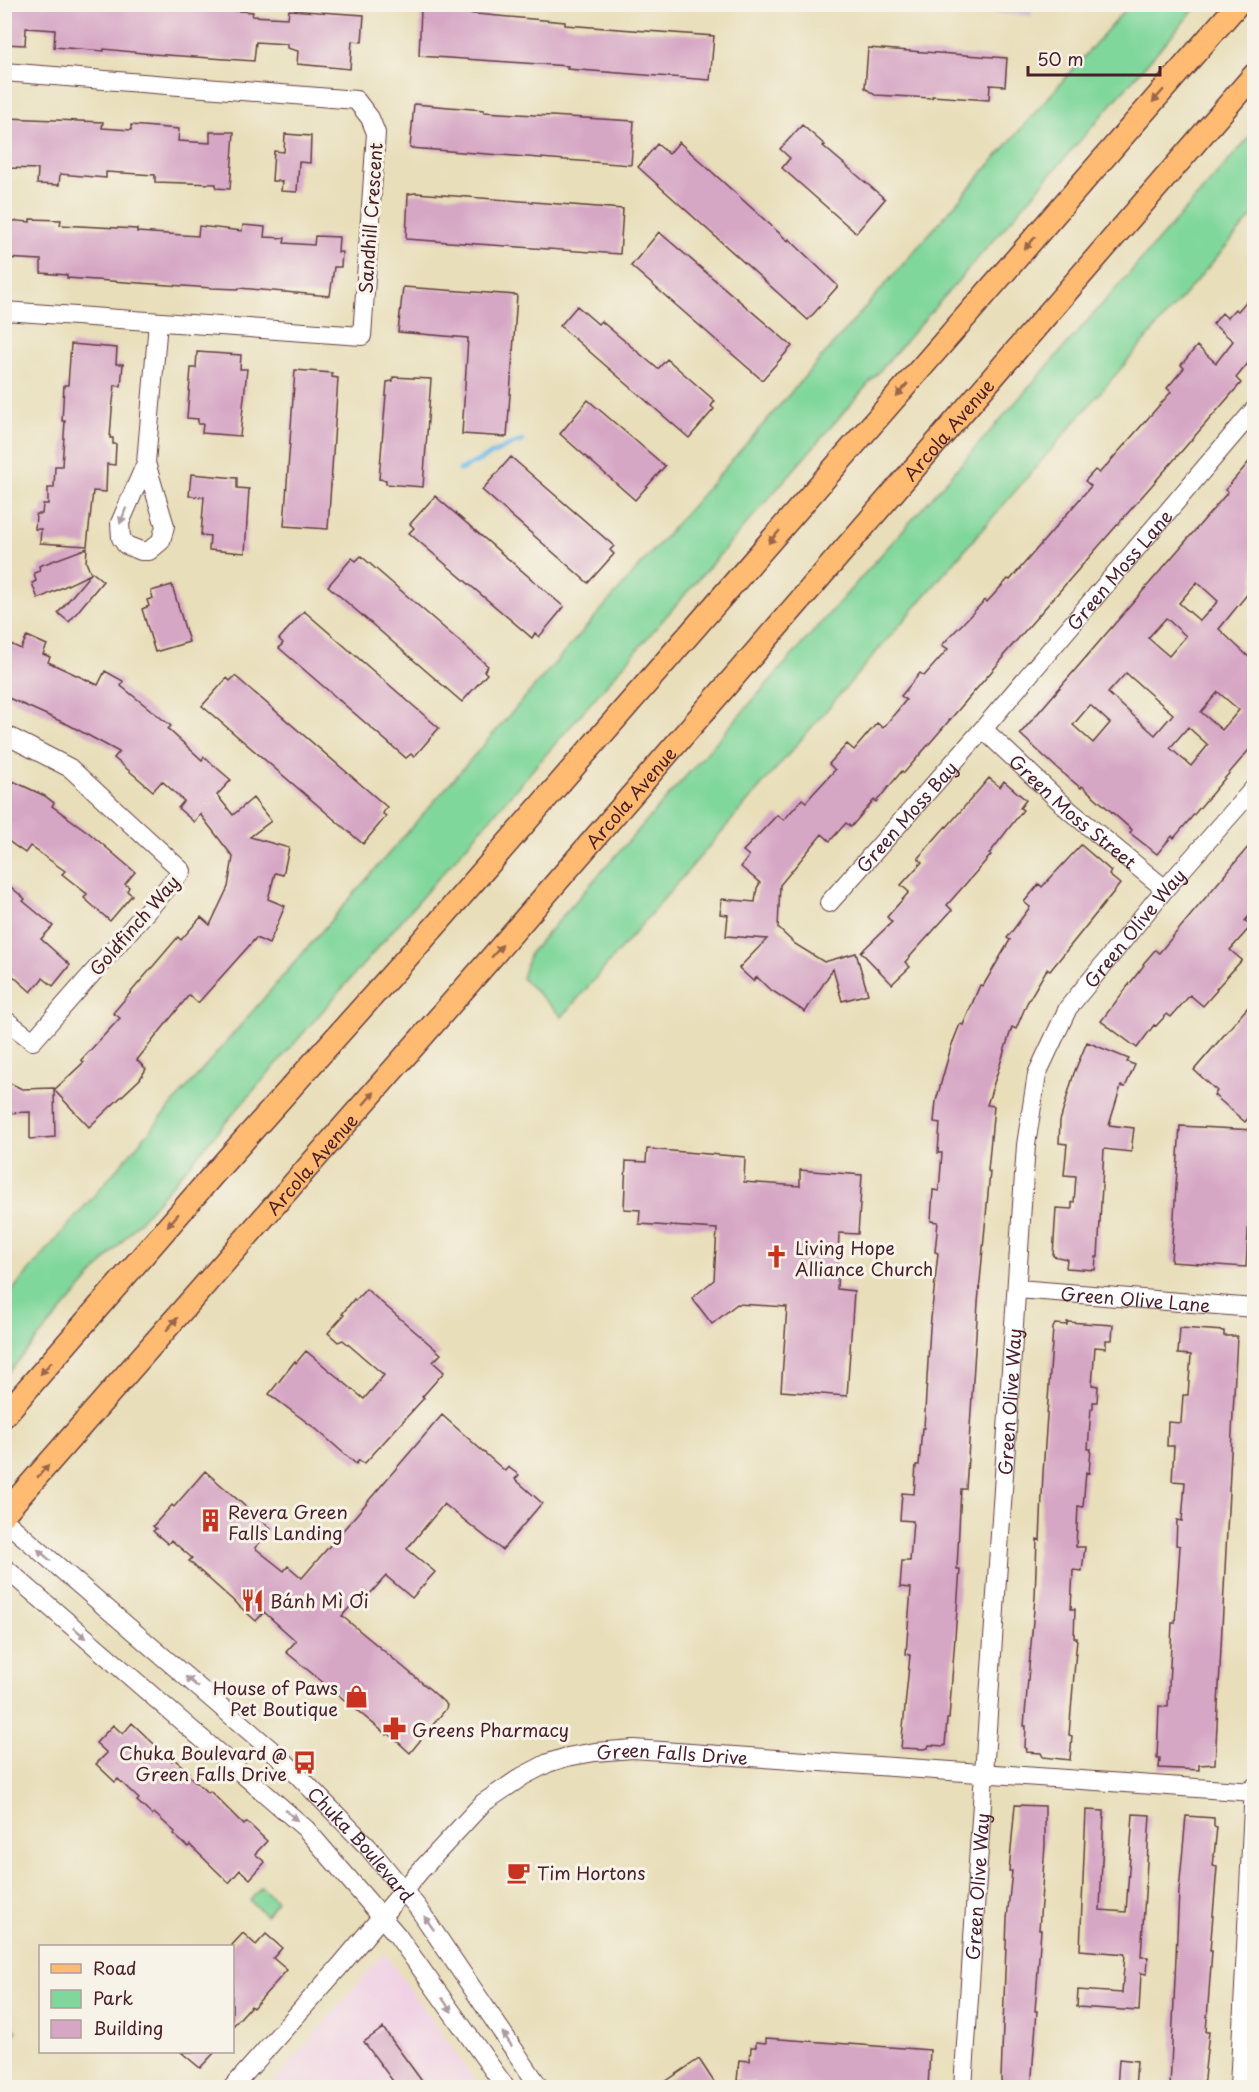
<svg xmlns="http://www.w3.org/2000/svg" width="1259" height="2092" viewBox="0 0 1259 2092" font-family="'Playpen Sans',sans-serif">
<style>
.built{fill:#f0d0e4}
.industrial{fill:#cebed1}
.green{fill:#80d79b;stroke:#657b63;stroke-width:1.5}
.water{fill:#70bbe9;stroke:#5d6d8a;stroke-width:1.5}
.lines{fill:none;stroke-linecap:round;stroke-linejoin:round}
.stream{stroke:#70bbe9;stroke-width:5}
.building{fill:#d6a6c5;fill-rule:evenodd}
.minor-casing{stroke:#623c40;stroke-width:20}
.major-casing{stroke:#623c40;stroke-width:25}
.minor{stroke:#fff;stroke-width:18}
.major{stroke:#febb71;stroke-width:22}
.oneway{fill:#9b654a}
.oneway2{fill:#ae9aa0}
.labels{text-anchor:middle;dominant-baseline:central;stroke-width:6;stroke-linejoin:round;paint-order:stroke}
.street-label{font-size:18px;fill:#4a1f2b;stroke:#f7f3e8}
.poi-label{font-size:18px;fill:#4a1f2b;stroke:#f7f3e8;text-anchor:start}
</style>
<rect width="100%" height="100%" fill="#f7f3e8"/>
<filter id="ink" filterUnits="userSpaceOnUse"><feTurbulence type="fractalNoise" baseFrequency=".0167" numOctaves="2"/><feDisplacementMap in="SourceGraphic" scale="12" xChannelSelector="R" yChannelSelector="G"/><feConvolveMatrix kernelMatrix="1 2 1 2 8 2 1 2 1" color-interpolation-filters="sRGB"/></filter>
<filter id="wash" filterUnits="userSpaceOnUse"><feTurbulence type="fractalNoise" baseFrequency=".008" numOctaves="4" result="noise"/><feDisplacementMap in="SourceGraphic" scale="24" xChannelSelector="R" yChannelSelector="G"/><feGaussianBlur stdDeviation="1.35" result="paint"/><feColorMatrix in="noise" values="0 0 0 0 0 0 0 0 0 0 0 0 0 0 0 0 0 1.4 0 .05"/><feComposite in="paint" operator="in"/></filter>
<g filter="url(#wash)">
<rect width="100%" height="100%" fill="#e8deb9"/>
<path class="built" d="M384,1953L480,2087L269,2088Z"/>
<path class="industrial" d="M883,5H1032V16Z"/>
<path class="green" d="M1129,5H1198L5,1376V1299L370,875Z
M1254,132V214L562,1017L522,978L530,953Z
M261,1887L277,1901L266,1915L250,1901Z"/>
<path class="water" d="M4,2021L17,2031L7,2042L5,2040Z"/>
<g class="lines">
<path class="stream" d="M460,470L510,445L522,441"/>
</g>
<g id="blocks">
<path class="building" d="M8,4H230L229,10L253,12L252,16L288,18L289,10L364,15L362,42L352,41L350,69L297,64L298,51L287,48V44L256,42L254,61L152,54L104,49V51L54,47L55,30L26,28L25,45L4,44V20H7Z
M421,9L565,22V25L714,36L710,80L567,69L568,66L419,56Z
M868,48L1007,58L1005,86L990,85L989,100L932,96V98L875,95L865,88Z
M414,104L484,110V112L634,121L631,165L410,148Z
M7,118L103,122L102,128L131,130V125L179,129L178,141L210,143V132H234L230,189L216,188V184L155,182V175L106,172V178L60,174L59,185L37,184L38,169L8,168V162H5L6,140L4,139V120H7Z
M802,125L825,145L823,146L885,199L856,233L782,168L790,158L780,149Z
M285,134L311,136L310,163L299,162L297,192L281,191L282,181H272L274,151L284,152Z
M679,142L788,241L789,239L838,286L808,320L638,167L657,144L669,154Z
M416,193L623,209L620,254L406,239L408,194Z
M30,219L61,220L60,225L137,229V232L198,236L199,226L242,231L243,225L265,227L264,237L285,238L284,243L314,245L315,236L339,237L338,252H342L341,267H334L330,296L239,288V289L212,288L67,278V275L41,273V260L4,258V220L30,222Z
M659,232L792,346L762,380L631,266Z
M403,287L517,295L507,437L462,434L468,338L398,332Z
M1254,292V356L1236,378L1241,383L1003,656L1004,657L904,773L902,771L876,802L874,800L851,827L846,823L830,841L822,834L780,885L778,928L795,944L824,962L856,953L868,994L842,1001L833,969L805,1012L768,988L757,977L753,981L739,968L767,939L726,936L728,915L720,914L722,899L755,902L757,888L760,883L741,867L749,856L743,851L777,815L784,820L802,799L806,802L811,796L835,770L829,764L847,744L854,750L877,723L883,728L906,700L901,696L920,673L924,676L948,649L942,645L985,600L987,602L1008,579L1010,580L1091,486L1085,481L1095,470L1099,473L1106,466L1171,392L1167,388L1184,368L1181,365L1197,346L1216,363L1233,341L1213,324L1222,313L1227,318L1235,309L1238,311Z
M577,306L598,324L601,321L658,369L667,359L715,401L711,406L714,409L689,438L560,326Z
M71,344L117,348L116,364H123L121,386L115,385L112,410L110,438H113V444H116L115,465L107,464L106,492L93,491L87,546L40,543L41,529H35L36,514H42L43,504H48V488H54L55,466H62L65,421H62L64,385H68Z
M197,352L241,355L240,369H247L240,436L202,433L203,424H198V419L187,418L191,368H196Z
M295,370L332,373V377L338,378L328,529L284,526Z
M393,377L431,379L423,487L386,484V480L379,479L387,382L393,381Z
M588,400L665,466L635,500L560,434Z
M1254,456V586L1219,629L1254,662V744L1174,838L1172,836L1157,854L1130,833L1132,830L1082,786L1081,788L1058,769L1020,734L1228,492L1225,490ZM1197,582L1218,601L1200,621L1179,603ZM1166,618L1186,636L1169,656L1148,638ZM1126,673L1173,714L1155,735L1108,693ZM1218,692L1239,710L1222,730L1201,712ZM1090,705L1110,723L1093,743L1073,725ZM1188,727L1208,745L1191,766L1170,748Z
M511,457L614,546L610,550L614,554L588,583L482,490Z
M191,474L237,478V488L249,489L245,553L209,550L210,536L201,535L204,497L189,496Z
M435,496L564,607L539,637L535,633L532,638L409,533L414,528L410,524Z
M87,548L86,562L91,574L38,599L32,583L36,581L34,573L40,571L39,566Z
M361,556L488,666L484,671L487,674L462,702L328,586L352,558L356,561Z
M92,572L103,581L69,622L58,613Z
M172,585L189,642L155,652L142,609L149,606L147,600L153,598L151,591Z
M304,611L439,728L414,757L411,754L406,758L279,648L283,643L279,639Z
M27,636L47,645L43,654L50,657L48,662L98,685L105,671L123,681L121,686L171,726L168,729L202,760L204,757L231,780L217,795L233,815L253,798L271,821L250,837L289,848L283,875L275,873L268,899L285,906L269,944L256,938L198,1003L189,995L137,1060L146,1069L140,1079L89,1127L54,1090L55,1137L30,1139V1112L4,1113V1080L22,1089L54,1088V1090L84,1062L81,1060L120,1018L113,1013L178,937L181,940L201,917L210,925L228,887L233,857L200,814L194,822L178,808L184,801L162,781L153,791L114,758L119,752L69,725L4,696V641L21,649Z
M235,676L387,807L384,811L383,814L386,816L383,820L363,844L202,706L227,678L230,681Z
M4,777L45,796L54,803L52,806L88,832L135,872L125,884L129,887L127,891L132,895L110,921L84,898L87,894L62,874L65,871L30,846L25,853L4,838Z
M989,778L1000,787L1004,781L1026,800L1020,808L1023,810L989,854L991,855L947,905L952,910L905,962L910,967L892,984L861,952L892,922L887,917L909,892L901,885L922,862L918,858L946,826L947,827Z
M1254,840V910L1245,921L1251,926L1230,950L1242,960L1216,989L1217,990L1203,1006L1190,995L1171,1017L1167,1014L1156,1026L1154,1025L1137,1048L1101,1021L1144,965L1143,964L1155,950L1159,953Z
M1081,845L1111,871L1109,875L1120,884L1050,971L1047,969L1027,1003L1016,1029L1012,1027L987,1105L994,1106L988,1171L990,1172L978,1303L966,1489H961L957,1569H960L949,1719H947L945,1746L929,1745L928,1748L924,1749L901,1748L910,1655L906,1654L911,1588L900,1587L902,1561H910L913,1521L900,1520L902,1493L914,1494L916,1465H919L922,1428H924L930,1328L938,1253L935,1252L938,1222L931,1221L933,1190L939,1191L942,1153H938L940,1123L934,1122L936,1101L951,1047L960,1024L963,1025L980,985L983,986L1010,940L1007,938L1030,907L1024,902L1039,884L1042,887Z
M4,881L25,899L23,901L53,926L41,939L70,965L53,986L43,978L31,992L4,968Z
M1254,1000V1111L1245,1122L1214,1095L1217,1091L1194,1070Z
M1087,1042L1129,1059L1127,1062L1135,1065L1125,1087L1121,1086L1109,1125L1134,1128L1131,1152L1104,1149L1098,1257H1096L1095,1270L1066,1268L1067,1259L1053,1256L1056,1208L1072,1209V1202H1074L1076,1176L1064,1175L1067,1144L1059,1143L1060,1121L1074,1073Z
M1180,1126L1254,1130L1246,1267L1171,1262Z
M647,1149L745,1157L744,1182L800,1186V1170L862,1175L858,1234L839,1233L837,1289L854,1291L847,1396L781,1391L787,1307L737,1304L712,1324L692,1298L714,1280L717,1229L639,1224L640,1210L624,1209L626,1161L646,1162Z
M366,1289L441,1354L433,1362L444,1372L422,1397L424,1398L364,1464L359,1460L356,1464L316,1429L269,1394L295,1361L296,1363L306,1351L364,1399L384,1375L343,1340L338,1342L328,1333L344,1315L342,1314L354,1299L355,1301Z
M1067,1322L1113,1325L1112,1340H1106V1348L1095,1347L1092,1385L1098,1386L1097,1402H1093V1409H1091L1088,1449H1091L1089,1473L1086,1472L1083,1507L1078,1506L1076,1547H1085L1082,1571L1073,1570L1071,1609H1075L1074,1638H1077L1069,1735L1072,1736L1070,1760L1043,1757L1041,1753L1026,1752L1027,1749L1025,1748L1026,1726H1024L1035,1597L1037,1539L1040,1540L1043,1473L1053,1328L1055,1324L1067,1325Z
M1180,1328L1224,1331V1336H1237L1215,1764L1199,1765V1770L1159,1768L1160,1758H1157L1159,1706L1168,1707L1172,1623H1175L1180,1546L1176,1545L1177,1520L1182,1521L1185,1482L1172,1481L1174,1446H1167L1168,1422L1181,1423L1183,1395H1188L1191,1355L1178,1354Z
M442,1415L505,1471L508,1467L519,1475L515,1479L542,1503L502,1550L444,1504L407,1549L435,1572L412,1598L386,1576L369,1595L364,1591L342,1616L432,1691L447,1705L446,1709L410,1753L388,1733L387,1735L286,1652L296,1641L264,1612L256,1621L189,1561L192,1558L171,1540L168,1544L153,1531L156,1529L153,1526L172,1505L174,1507L205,1471L271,1529L255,1548L284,1571L288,1566L302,1578Z
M132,1723L172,1761L174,1759L189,1772L187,1774L208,1793L210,1791L244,1825L247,1822L267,1841L255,1854L265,1862L250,1879L240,1870L229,1883L190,1845L188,1847L173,1834L175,1832L154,1813L152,1815L137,1801L139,1799L118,1779L115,1782L96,1764L107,1753L96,1743L113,1725L123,1734Z
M1015,1805L1045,1806V1845L1039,1930H1041L1035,2011H1037L1031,2088L1002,2086L1001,2079L1007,1919L1012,1871H1009Z
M1086,1810L1104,1811L1100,1910L1126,1912L1133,1814L1150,1815L1141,1957H1148L1147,1974L1141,1973L1139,2011L1077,2007L1078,1990L1122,1993L1125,1954L1080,1950Z
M1186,1816L1214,1818V1826L1217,1827L1213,1866L1217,1867L1210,1951H1212L1206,2032H1209L1203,2088H1170L1179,1891Z
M243,1933L256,1945L266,1934L282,1948L273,1958L287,1970L253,2008L251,2006L232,2027V1945Z
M383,2028L427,2088H398L364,2042Z
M766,2038L930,2050L928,2088H754L755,2082L737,2081L739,2060L750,2061L751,2047H756V2042L766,2043Z
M181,2052H215L200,2068Z
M699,2059L718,2088H656Z
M1119,2059L1137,2061L1135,2088H1117Z"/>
</g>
</g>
<g filter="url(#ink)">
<use href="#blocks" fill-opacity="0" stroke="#623c40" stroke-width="1.5"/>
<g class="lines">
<defs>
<g id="minor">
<path d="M4,72L356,100L370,118L376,133L362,336L4,311"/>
<path d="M146,463L165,526L161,541L149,551H141L126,545L121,538L120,523L146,463L158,322"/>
<path id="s1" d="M983,729L1070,811L1165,889"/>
<path d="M4,734L70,768L182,871L33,1041L4,1019"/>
<path id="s2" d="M829,903L983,729L1254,410"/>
<path id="s3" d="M1018,1289L1254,1308"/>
<path id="s4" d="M4,1520L284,1761L368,1847L418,1908L540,2088"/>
<path d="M4,1567L306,1829L397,1935L506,2088"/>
<path id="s5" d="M232,2088L340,1966L420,1871L483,1803L523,1776L548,1763L567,1757L595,1752L633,1749L1254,1792"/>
<path id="s6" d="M963,2088L1026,1145L1037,1074L1068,1008L1165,889L1254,788"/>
<path d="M1239,2088L1254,1787"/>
</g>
<g id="major">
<path d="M4,1416L212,1176L437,924L1238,4"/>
<path id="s7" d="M4,1514L485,965L1254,75"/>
</g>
</defs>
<use href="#minor" class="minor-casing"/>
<use href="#major" class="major-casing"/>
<use href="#minor" class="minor"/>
<use href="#major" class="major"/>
</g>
<defs><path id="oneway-solid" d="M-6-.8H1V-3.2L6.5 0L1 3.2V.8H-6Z" transform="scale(1.5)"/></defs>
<g class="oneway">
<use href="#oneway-solid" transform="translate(1158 96) rotate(131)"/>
<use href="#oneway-solid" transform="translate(1030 243) rotate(131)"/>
<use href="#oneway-solid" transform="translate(902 390) rotate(131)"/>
<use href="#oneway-solid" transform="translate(774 537) rotate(131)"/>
<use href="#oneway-solid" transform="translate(497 951) rotate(-49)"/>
<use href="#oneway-solid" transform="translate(369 1098) rotate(-49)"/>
<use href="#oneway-solid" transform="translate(173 1220) rotate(131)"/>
<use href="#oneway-solid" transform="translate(172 1324) rotate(-49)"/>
<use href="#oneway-solid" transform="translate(46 1368) rotate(131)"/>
<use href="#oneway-solid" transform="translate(43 1471) rotate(-49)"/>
</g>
<g class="oneway2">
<use href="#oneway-solid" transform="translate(123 516) rotate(111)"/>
<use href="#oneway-solid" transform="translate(44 1555) rotate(-139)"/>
<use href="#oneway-solid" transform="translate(80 1633) rotate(41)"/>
<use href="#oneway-solid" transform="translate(192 1682) rotate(-140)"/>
<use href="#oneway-solid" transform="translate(291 1815) rotate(41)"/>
<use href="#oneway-solid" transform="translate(429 1923) rotate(-125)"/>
<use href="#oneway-solid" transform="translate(447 2005) rotate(55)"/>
<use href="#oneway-solid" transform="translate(507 2039) rotate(-124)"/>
</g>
</g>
<defs>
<symbol id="church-bare" viewBox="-9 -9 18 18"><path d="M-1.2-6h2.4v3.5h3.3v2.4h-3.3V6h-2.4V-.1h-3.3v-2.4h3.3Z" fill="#c8321e" stroke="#f7f3e8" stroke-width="2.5" paint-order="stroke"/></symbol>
<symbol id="building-bare" viewBox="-9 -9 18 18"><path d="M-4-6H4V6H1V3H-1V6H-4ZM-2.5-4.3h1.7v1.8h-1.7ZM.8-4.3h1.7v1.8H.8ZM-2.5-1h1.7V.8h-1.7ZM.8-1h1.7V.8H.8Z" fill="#c8321e" stroke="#f7f3e8" stroke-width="2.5" paint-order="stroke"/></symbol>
<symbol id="restaurant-bare" viewBox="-9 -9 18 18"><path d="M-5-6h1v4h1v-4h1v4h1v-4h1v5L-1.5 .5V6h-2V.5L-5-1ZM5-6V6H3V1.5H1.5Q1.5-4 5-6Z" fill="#c8321e" stroke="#f7f3e8" stroke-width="2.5" paint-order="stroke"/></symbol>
<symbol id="shop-bare" viewBox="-9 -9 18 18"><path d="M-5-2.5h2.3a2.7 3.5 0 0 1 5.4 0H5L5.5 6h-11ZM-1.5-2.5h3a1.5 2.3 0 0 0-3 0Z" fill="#c8321e" stroke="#f7f3e8" stroke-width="2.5" paint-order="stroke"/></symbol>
<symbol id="pharmacy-bare" viewBox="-9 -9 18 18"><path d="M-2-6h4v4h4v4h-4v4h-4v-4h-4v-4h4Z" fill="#c8321e" stroke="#f7f3e8" stroke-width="2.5" paint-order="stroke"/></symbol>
<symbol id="bus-bare" viewBox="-9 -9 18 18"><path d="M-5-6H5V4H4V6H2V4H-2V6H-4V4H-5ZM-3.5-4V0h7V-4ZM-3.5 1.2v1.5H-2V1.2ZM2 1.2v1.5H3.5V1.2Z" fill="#c8321e" stroke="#f7f3e8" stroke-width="2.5" paint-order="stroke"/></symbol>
<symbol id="cafe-bare" viewBox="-9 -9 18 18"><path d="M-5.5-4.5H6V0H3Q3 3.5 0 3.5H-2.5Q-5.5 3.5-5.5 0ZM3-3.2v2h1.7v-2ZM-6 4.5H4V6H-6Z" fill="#c8321e" stroke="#f7f3e8" stroke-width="2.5" paint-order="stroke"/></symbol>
</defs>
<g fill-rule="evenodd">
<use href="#church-bare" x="760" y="1240" width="33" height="33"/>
<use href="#building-bare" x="194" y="1504" width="33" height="33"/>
<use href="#restaurant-bare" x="236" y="1584" width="33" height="33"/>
<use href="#shop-bare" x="340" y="1680" width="33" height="33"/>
<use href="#pharmacy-bare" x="378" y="1712" width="33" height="33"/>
<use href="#bus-bare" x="288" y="1746" width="33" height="33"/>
<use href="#cafe-bare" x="502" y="1856" width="33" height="33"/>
</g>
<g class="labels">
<g class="street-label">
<text transform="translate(370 218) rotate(-86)">Sandhill Crescent</text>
<text stroke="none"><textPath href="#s7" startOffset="1438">Arcola Avenue</textPath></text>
<text stroke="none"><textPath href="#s2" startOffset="442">Green Moss Lane</textPath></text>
<text stroke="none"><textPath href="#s7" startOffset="952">Arcola Avenue</textPath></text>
<text stroke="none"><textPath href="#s1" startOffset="122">Green Moss Street</textPath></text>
<text stroke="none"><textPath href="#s2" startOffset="116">Green Moss Bay</textPath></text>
<text transform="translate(134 925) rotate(-49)">Goldfinch Way</text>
<text stroke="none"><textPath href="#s6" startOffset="1194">Green Olive Way</textPath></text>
<text stroke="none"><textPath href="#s7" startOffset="466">Arcola Avenue</textPath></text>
<text stroke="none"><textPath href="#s3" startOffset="118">Green Olive Lane</textPath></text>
<text stroke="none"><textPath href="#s6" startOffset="688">Green Olive Way</textPath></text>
<text stroke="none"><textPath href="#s5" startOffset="582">Green Falls Drive</textPath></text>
<text stroke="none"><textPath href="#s4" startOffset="483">Chuka Boulevard</textPath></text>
<text stroke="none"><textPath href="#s6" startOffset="202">Green Olive Way</textPath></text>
</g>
<g class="poi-label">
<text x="795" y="1247">Living Hope<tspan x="795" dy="21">Alliance Church</tspan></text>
<text x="228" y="1511">Revera Green<tspan x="228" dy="21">Falls Landing</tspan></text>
<text x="270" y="1600">Bánh Mì Ơi</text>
<text x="338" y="1687" text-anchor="end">House of Paws<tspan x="338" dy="21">Pet Boutique</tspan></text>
<text x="412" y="1729">Greens Pharmacy</text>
<text x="287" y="1752" text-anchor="end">Chuka Boulevard @<tspan x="287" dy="21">Green Falls Drive</tspan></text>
<text x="537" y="1872">Tim Hortons</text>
</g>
</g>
<rect width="1259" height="2092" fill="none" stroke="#f7f3e8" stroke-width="24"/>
<rect x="39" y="1945" width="195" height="108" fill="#f7f3e8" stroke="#b29e9c" stroke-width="1.5"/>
<rect x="51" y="1964" width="30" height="9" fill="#febb71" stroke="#b29e9c" stroke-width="1.5"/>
<text x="93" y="1975" font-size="18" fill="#4a1f2b">Road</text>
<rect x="51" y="1990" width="30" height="18" fill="#80d79b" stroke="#b29e9c" stroke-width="1.5"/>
<text x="93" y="2005" font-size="18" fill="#4a1f2b">Park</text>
<rect x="51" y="2020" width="30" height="18" fill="#d6a6c5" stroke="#b29e9c" stroke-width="1.5"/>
<text x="93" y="2035" font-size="18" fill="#4a1f2b">Building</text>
<path d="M1028 66v9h132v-9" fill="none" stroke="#4a1f2b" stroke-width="3"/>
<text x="1037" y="66" font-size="18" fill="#4a1f2b" stroke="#f7f3e8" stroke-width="4.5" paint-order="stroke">50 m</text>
</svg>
